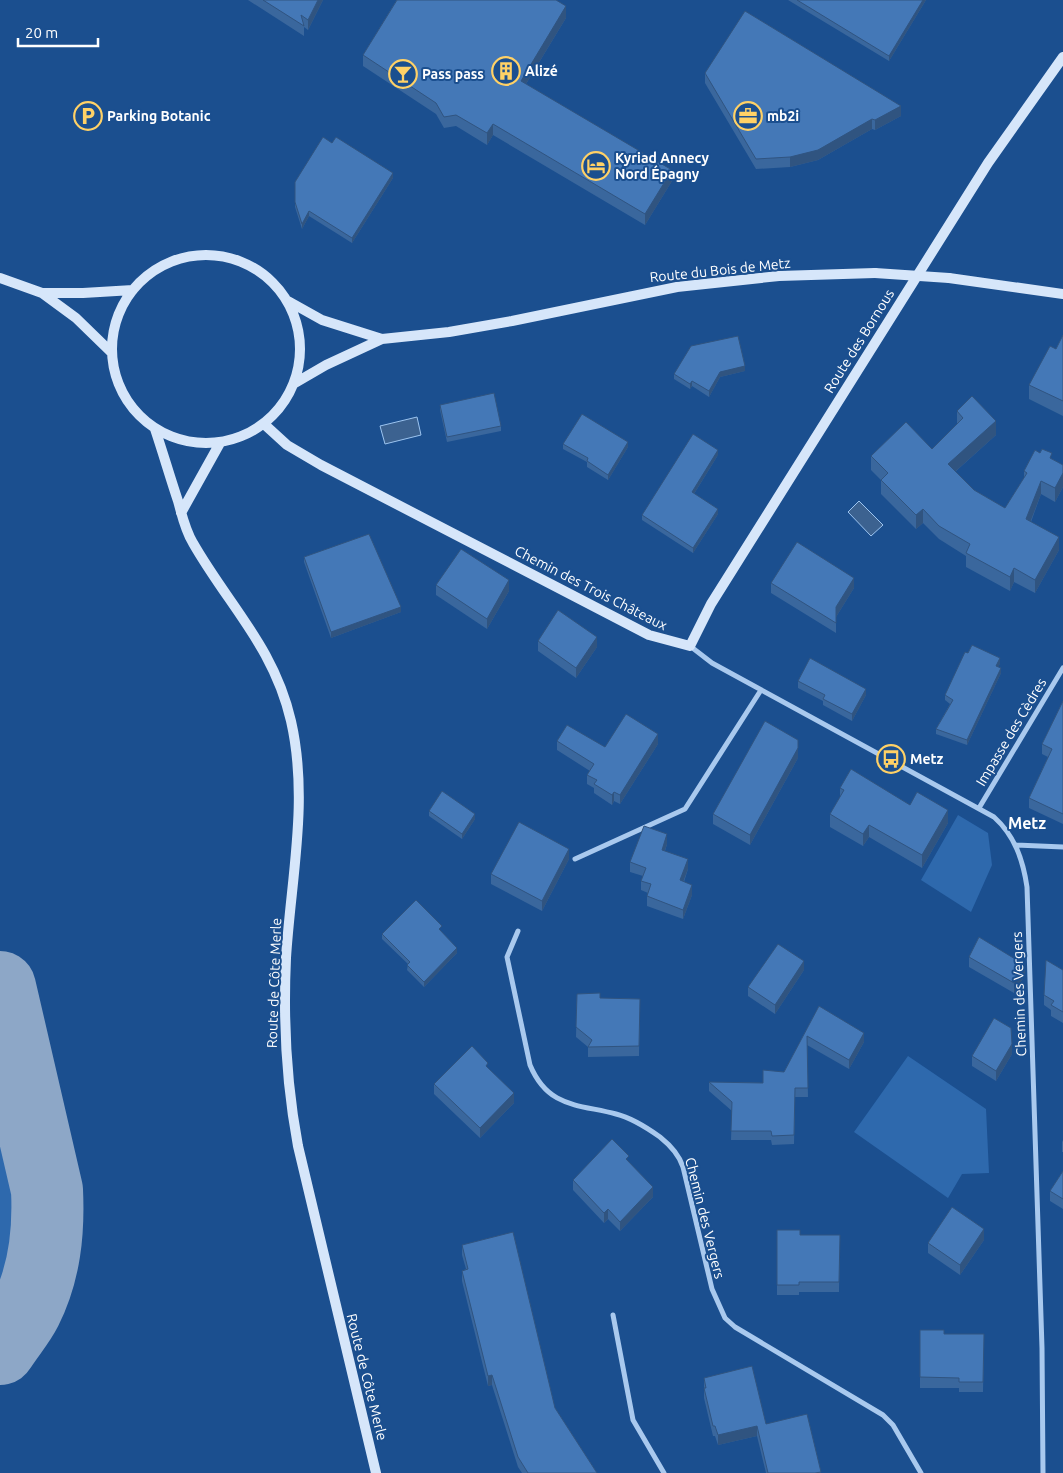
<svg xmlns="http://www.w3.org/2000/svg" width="1063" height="1473" viewBox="0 0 1063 1473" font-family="Ubuntu,sans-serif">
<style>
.green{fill:#2e69ad}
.water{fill:#3c6290;stroke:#9cc4f0}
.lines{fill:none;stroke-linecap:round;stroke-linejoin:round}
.taxiway{stroke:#8da7c7;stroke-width:72}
.street{stroke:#a9c9ee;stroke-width:5}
.secondary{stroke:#d6e6fa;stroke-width:10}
.secondary-bridge{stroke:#d6e6fa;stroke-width:10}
.wall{fill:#3a679d}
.shaded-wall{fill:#305480}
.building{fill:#4478b7;stroke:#305480}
.labels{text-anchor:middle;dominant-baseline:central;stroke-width:4;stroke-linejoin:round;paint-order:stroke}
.poi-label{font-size:14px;font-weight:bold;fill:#fff;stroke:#1b4f8f;text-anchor:start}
.street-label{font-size:14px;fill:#fff;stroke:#1b4f8f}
.quarter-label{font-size:16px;font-weight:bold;fill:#fff;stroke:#1b4f8f}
</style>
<rect width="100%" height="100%" fill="#1b4f8f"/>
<path class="green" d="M958,815L988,833L992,865L971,912L921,880Z
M908,1056L986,1109L989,1173L962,1174L948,1198L854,1132Z
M0,1124C15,1191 26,1227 0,1293Z"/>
<path class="water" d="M417,417L421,435L385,444L380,426Z
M859,501L883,525L871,536L848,512Z"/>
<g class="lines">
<path class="taxiway" d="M0,987L47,1190C49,1232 45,1272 26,1310C19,1324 8,1336 0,1349"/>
<path class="street" d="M690,646L712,663L994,817C1015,836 1023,860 1027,887L1042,1348L1043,1473
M979,808L1063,668
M1016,845L1063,847
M575,859L685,809L761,690
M518,931L507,957L530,1065C548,1108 578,1104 616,1114C632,1118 646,1127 660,1137C670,1145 679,1154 683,1167L712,1289L725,1318L735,1327L883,1415L893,1425L921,1473
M613,1315L633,1420L664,1473"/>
<path class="secondary" d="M112 349a94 94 0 1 1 188 0a94 94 0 1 1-188 0Z
M0,278L42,293L76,318L112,353
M949,278L1063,294
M42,293H83L133,290
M288,301L322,320L382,339
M295,383L326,365L382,339L449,332L512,321L677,287L779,276L875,273
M264,424L287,445L321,465L649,635L690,646L711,604L988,163L1063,57
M155,429C163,453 170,477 178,501C182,515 185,530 193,543C229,606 274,647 291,721C309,800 291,878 286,958C283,1023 286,1082 298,1146L376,1473
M181,513L220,443"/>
<path class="secondary-bridge" d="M875,273L949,278"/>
</g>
<path class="wall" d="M248,0H323L308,30L304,27V36Z
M396,0H556L566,18L526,84L672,181L645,225L493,135L487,145L456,126L444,128L436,114L363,66V55L396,1Z
M788,0H926L889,61Z
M705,73L901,116L875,130L872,129L818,160L790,167L756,169L705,83Z
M332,143L393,178L352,243L309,216L302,229L295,207V182Z
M1063,335V416L1029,399V385L1056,349Z
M745,371L720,377L709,397L692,386L690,389L674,379V374Z
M440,405L501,426V431L447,442L440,410Z
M957,411L996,435L955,472L974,490L1005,508L1024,478V471L1052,459L1063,465V487L1055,502L1041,494L1031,522L1059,550L1035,593L1014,582L1010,591L966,567V556L939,539L923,523L916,529L881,494V480L871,470V456L932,449L957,424Z
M563,444L628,447L608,480L587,467V462L563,449Z
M718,455L694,494L718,514L693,553L642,520V515Z
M304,557L401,612L331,638L304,562Z
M771,583L854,588L836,617V633L771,593Z
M436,585L509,591L487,629L436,595Z
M538,641L597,647L576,678L538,651Z
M1000,664L998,667L1001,673L967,745L936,734V729L950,704L945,700V695Z
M798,681L866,695L852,721L823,705V701L798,688Z
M1063,701V824L1029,808V798L1048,757L1042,754V744Z
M557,741L605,747L658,744L620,804L614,801L612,805L594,793V788L587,784V775L590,771L557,750Z
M798,758L750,845L713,824V814Z
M840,788L910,805L948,823L922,868L869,837L863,846L830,827V814L840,797Z
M429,811L475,819L462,839L429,816Z
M667,844L665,851L688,869L684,882L692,895L683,919L647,906V896L648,893L641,890V881L643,876L630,872V862Z
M569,859L542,911L491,884V874Z
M441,932L457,953L424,987L407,970L408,964L382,939V934Z
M969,957L1025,975L1014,993L969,967Z
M804,970L775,1014L748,996V987Z
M1063,970V1023L1051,1016V1010L1044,1005V995Z
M577,994L600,998L640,999L639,1056L588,1057V1047L576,1037Z
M819,1006L864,1042L849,1069L807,1045L808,1097H795L794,1144L772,1145L771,1140H731L732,1111L709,1091V1082L763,1083L784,1072Z
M1012,1054L996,1081L972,1066V1056Z
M488,1068L514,1103L480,1138L434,1094V1084Z
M1063,1140V1152H1062V1142Z
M629,1162L653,1197L620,1231L608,1219L604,1223L573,1190V1180Z
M1063,1171V1209L1050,1201V1191Z
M777,1230L800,1235H840L839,1292H799V1295H777Z
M984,1240L960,1275L928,1253V1243Z
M462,1245L555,1408L597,1473H522L518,1467L492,1385L488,1386L462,1281V1271L466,1269L462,1255Z
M920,1330L944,1334H984L983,1392H959V1388H920Z
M704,1378L766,1424L821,1473H766L757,1436L718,1445L715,1436H713L704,1398Z"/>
<path class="shaded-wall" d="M318,0H323L308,30V20Z
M923,0H926L889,61V56Z
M566,6V18L521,92V81Z
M901,106V116L875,130V120Z
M872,119V129L818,160L790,167V157Z
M493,124V135L487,145V133Z
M672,170V181L645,225V214Z
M393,173V178L352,243V238Z
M309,211V216L302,229V224Z
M745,366V371L720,377L709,397V391L720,372Z
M692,381V386L690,389V384Z
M996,421V435L948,478V464Z
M628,442V447L608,480V475Z
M718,450V455L692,497V492Z
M1063,473V487L1055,502V488Z
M1041,481V494L1026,533V519Z
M718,509V514L693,553V548Z
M923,509V523L916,529V515Z
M1059,537V550L1035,593V580Z
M1014,568V582L1010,591V577Z
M854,578V588L836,617V633V607Z
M509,580V591L487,629V619Z
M401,607V612L331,638V632Z
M597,637V647L576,678V668Z
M1000,658V664L996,671V666Z
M1001,668V673L967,745V740Z
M866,689V695L852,721V714Z
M658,734V744L620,804V795Z
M798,748V758L750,845V835Z
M614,792V801L612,805V795Z
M948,810V823L922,868V855Z
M475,814V819L462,839V834Z
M869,825V837L863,846V834Z
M667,834V844L662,859V850Z
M569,849V859L542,911V901Z
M688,859V869L680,890V880Z
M692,885V895L683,919V910Z
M457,948V953L424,987V982Z
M804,961V970L775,1014V1005Z
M1025,965V975L1014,993V983Z
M864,1033V1042L849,1069V1060Z
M1012,1044V1054L996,1081V1071Z
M514,1093V1103L480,1138V1128Z
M653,1187V1197L620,1231V1222Z
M608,1209V1219L604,1223V1213Z
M984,1229V1240L960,1275V1265Z
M492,1375V1385L488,1386V1376Z
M757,1426V1436L718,1445V1435Z"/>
<path class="building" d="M263,0H318L308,20L301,15L304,26Z
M397,0H556L566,6L521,81L672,170L645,214L493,124L487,133L456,115L444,117L436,103L363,55Z
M797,0H923L889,56Z
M745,11L901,106L875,120L872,119L818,150L790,157L756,159L705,73Z
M323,137L332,143L336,137L393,173L352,238L309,211L302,224L295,202V182Z
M1063,335V401L1029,385L1050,346L1056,349Z
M738,336L745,366L720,372L709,391L692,381L690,384L674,374L691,346Z
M494,393L501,426L447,437L440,405Z
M972,396L996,421L948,464L974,490L1005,508L1027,473L1024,471L1035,450L1040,453L1042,449L1052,453L1050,458L1063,465V473L1055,488L1041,481L1026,519L1059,537L1035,580L1014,568L1010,577L966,553L970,544L939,526L923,509L916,515L881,480L888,473L871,456L906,422L932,449L963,418L957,411Z
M582,414L628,442L608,475L587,461L588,458L563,444Z
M693,434L718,450L692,492L718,509L693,548L642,515Z
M369,534L401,607L331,632L304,557Z
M797,542L854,578L836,607V623L771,583Z
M461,549L509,580L487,619L436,585Z
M558,610L597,637L576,668L538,641Z
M972,645L1000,658L996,666L1001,668L967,740L936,729L953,700L945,695L965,652L968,653Z
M810,658L866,689L852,714L823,699L825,695L798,681Z
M1063,701V814L1029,798L1052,749L1042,744Z
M626,714L658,734L620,795L614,792L612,795L594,784L597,780L587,775L594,764L557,741L567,725L605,747Z
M765,721L798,740V748L750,835L713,814Z
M851,769L910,805L917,792L948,810L922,855L869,825L863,834L830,814L844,790L840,788Z
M442,791L475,814L462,834L429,811Z
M519,822L569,849L542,901L491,874Z
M644,826L667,834L662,850L688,859L680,880L692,885L683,910L647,896L651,884L641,881L646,868L630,862Z
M416,900L442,926L439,929L457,948L424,982L407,965L410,962L382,934Z
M979,937L1025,965L1014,983L969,957Z
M778,944L804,961L775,1005L748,987Z
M1046,960L1063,970V1012L1051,1005L1054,1001L1044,995Z
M600,993V998L640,999L639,1046L588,1047L592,1040L576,1027L577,994Z
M819,1006L864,1033L849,1060L807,1036L808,1088H795L794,1135L772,1136L771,1131H731L732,1102L709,1082L763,1083V1070L784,1072Z
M994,1018L1011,1028L1012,1044L996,1071L972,1056Z
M472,1046L488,1063L486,1066L514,1093L480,1128L434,1084Z
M612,1139L629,1156L626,1159L653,1187L620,1222L608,1209L604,1213L573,1180Z
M1063,1171V1199L1050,1191Z
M952,1207L984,1229L960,1265L928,1243Z
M777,1230H800V1235H840L839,1282H799V1285H777Z
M513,1232L555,1408L597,1473H528L518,1457L492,1375L488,1376L462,1271L468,1269L462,1245Z
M920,1330H944V1334H984L983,1382H959V1378L920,1377Z
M752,1366L766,1424L807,1414L821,1472L815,1473H768L757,1426L718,1435L715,1426H713L704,1388H706L704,1378Z"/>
<defs>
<symbol id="building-ring" viewBox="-11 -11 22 22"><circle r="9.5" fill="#1b4f8f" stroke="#ffd166" stroke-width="1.5"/><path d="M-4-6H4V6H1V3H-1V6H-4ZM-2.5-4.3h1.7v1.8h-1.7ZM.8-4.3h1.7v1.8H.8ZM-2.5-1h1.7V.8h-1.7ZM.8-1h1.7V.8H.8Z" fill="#ffd166"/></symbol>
<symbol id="bar-ring" viewBox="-11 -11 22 22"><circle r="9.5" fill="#1b4f8f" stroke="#ffd166" stroke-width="1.5"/><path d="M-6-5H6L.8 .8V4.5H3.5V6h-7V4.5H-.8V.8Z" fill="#ffd166"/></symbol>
<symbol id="parking-ring" viewBox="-11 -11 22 22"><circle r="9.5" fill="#1b4f8f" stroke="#ffd166" stroke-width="1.5"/><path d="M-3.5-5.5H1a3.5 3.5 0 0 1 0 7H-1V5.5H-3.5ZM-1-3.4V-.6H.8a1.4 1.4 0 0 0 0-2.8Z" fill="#ffd166"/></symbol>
<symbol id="office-ring" viewBox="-11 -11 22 22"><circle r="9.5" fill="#1b4f8f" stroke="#ffd166" stroke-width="1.5"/><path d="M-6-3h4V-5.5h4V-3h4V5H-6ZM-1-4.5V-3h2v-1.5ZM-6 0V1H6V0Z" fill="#ffd166"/></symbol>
<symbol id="hotel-ring" viewBox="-11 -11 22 22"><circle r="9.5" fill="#1b4f8f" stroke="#ffd166" stroke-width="1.5"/><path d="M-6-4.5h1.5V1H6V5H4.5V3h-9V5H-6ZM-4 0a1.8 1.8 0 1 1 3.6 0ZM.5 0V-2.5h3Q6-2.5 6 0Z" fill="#ffd166"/></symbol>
<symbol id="bus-ring" viewBox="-11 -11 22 22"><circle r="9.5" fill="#1b4f8f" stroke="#ffd166" stroke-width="1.5"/><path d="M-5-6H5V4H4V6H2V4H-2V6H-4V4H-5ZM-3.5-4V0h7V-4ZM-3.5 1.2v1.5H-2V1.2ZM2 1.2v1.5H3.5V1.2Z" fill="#ffd166"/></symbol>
</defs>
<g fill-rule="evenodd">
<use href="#building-ring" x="490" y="55" width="32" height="32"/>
<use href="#bar-ring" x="387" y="58" width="32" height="32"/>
<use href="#parking-ring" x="72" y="100" width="32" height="32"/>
<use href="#office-ring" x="732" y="100" width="32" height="32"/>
<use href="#hotel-ring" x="580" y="150" width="32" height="32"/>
<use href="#bus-ring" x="875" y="743" width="32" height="32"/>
</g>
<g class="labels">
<g class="poi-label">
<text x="525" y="71">Alizé</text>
<text x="422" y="74">Pass pass</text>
<text x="107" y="116">Parking Botanic</text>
<text x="767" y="116">mb2i</text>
<text x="615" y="158">Kyriad Annecy<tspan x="615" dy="16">Nord Épagny</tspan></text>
<text x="910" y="759">Metz</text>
</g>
<g class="street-label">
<text transform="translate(720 270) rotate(-6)">Route du Bois de Metz</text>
<text transform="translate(859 341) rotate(-58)">Route des Bornous</text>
<text transform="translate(591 588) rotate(27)">Chemin des Trois Châteaux</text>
<text transform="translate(1011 732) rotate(-59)">Impasse des Cèdres</text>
<text transform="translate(274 983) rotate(-88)">Route de Côte Merle</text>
<text transform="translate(1019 994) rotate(-92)">Chemin des Vergers</text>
<text transform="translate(705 1218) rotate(76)">Chemin des Vergers</text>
<text transform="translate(367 1377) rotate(76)">Route de Côte Merle</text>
</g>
<g class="quarter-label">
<text x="1027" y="823">Metz</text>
</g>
</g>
<path d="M18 38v8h80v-8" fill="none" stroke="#ffffff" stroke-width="2.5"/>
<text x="25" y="38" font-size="15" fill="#ffffff" stroke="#1b4f8f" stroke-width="4" paint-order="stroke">20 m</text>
</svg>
